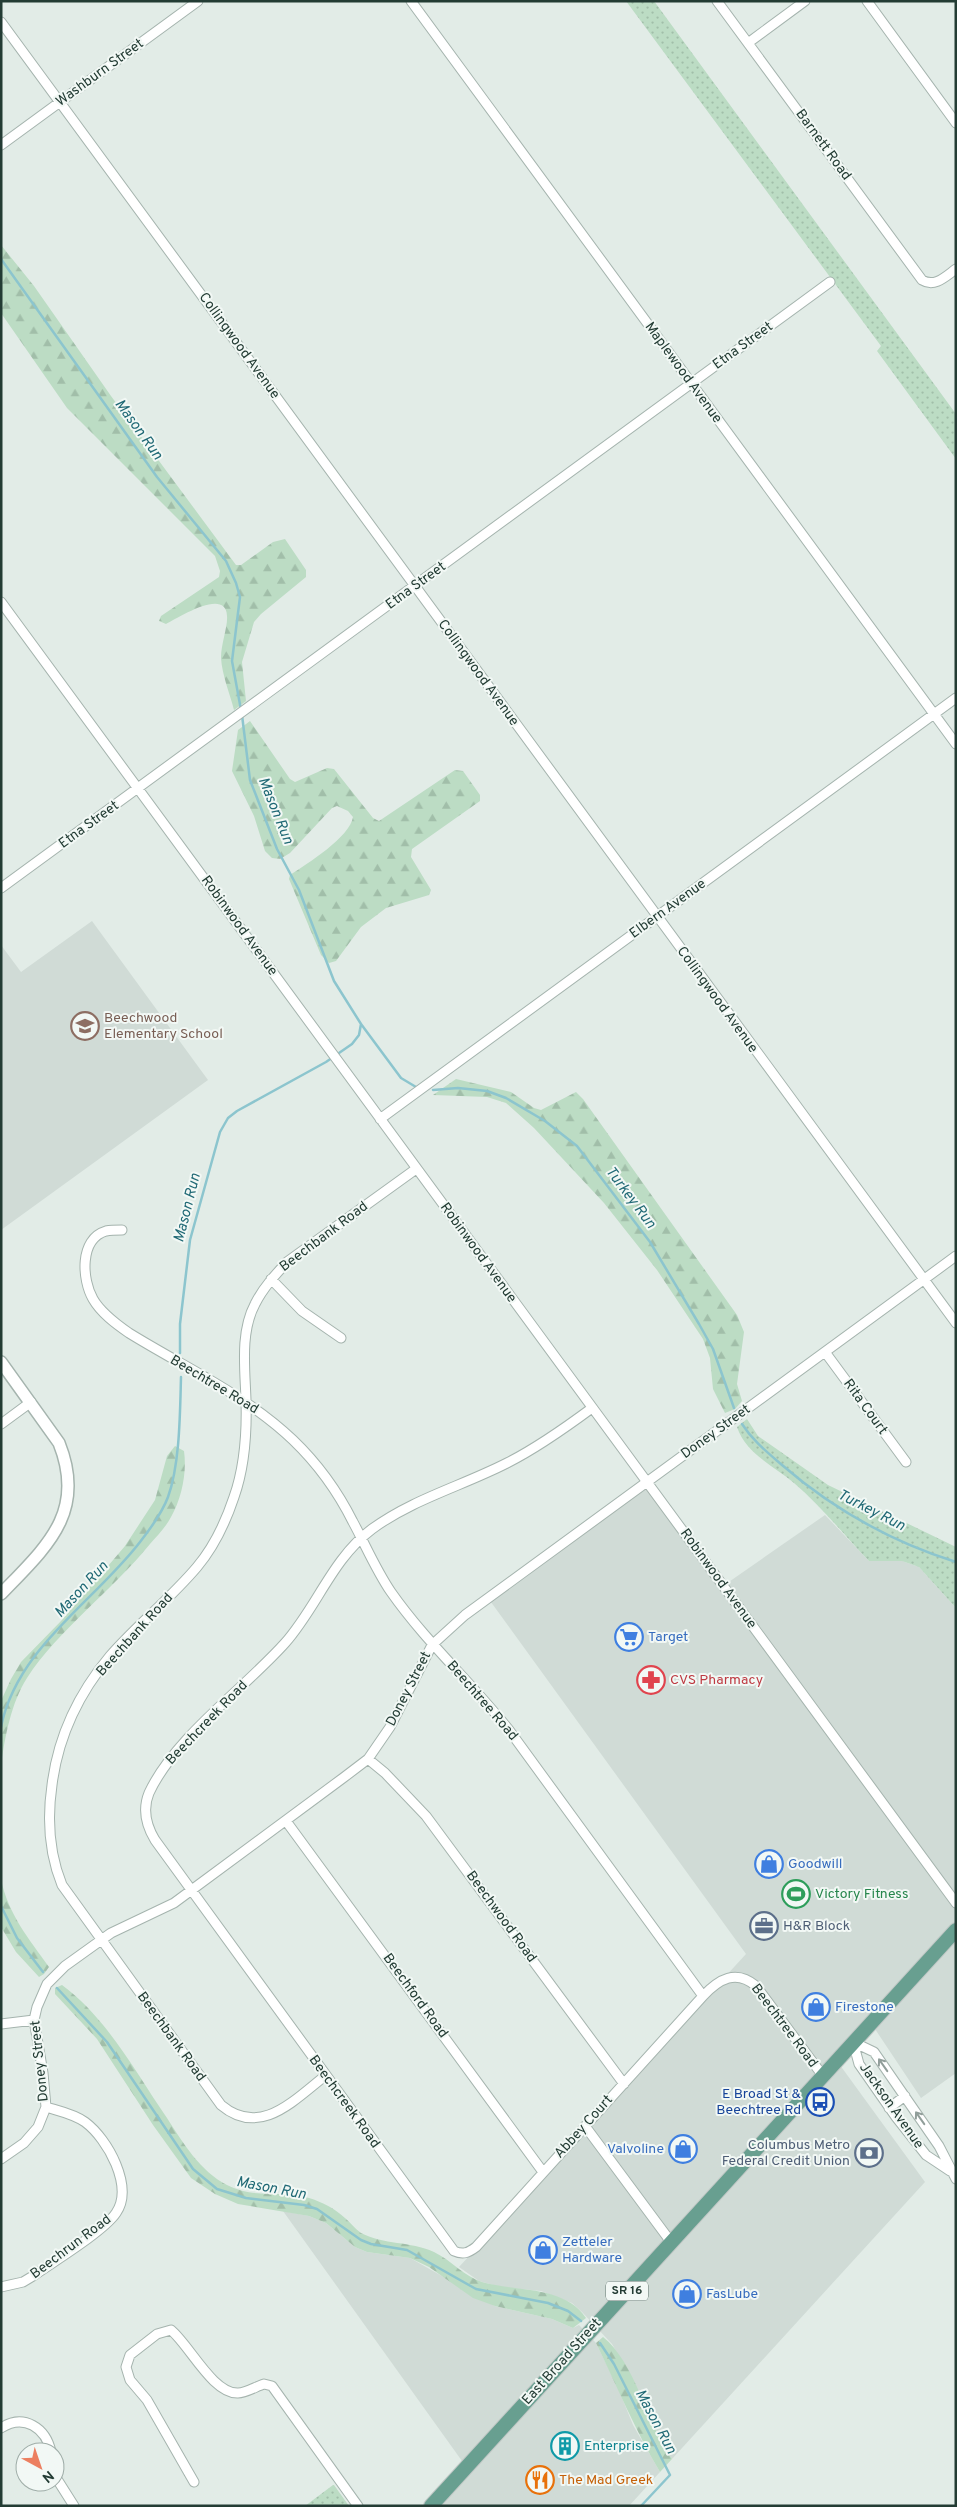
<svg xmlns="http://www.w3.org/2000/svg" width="957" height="2507" viewBox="0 0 957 2507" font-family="Overpass,sans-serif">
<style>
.built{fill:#d0dbd6}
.grass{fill:url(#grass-dots)}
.forest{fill:url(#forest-firs)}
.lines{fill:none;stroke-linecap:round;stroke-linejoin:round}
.stream{stroke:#8cc5ce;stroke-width:2.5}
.minor-casing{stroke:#a5b4ae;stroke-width:11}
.tertiary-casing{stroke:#a5b4ae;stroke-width:14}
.primary-casing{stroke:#c1c8c6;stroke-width:16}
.minor{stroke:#fff;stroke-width:9}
.tertiary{stroke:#fff;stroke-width:11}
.primary{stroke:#689f90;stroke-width:14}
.oneway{stroke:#919e9a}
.labels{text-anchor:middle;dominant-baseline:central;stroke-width:4;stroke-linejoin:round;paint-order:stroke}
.shield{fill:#f2f8f5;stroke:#61746e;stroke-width:1}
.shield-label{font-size:12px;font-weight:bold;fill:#233c34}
.street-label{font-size:14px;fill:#233c34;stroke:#f2f8f5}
.education-label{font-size:14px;fill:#785e54;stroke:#f2f8f5;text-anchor:start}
.shop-label{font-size:14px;fill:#366cbe;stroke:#f2f8f5;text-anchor:start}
.health-label{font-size:14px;fill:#be3a42;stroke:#f2f8f5;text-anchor:start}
.leisure-label{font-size:14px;fill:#27864d;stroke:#f2f8f5;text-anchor:start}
.service-label{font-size:14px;fill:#4e5e75;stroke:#f2f8f5;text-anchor:start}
.transit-label{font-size:14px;fill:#164399;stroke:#f2f8f5;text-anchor:end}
.culture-label{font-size:14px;fill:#0d838f;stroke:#f2f8f5;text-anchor:start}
.food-label{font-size:14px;fill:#c56008;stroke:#f2f8f5;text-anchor:start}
.water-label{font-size:15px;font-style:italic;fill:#206975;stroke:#f2f8f5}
</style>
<defs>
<pattern id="grass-dots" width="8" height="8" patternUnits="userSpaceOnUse" patternTransform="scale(1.25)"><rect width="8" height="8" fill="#bcdcc4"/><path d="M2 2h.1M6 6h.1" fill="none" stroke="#a1bea9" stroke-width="1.8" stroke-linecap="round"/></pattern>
<pattern id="forest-firs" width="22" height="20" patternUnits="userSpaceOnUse" patternTransform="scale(1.25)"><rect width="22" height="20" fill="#bcdcc4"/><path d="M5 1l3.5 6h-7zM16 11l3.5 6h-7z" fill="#a1bea9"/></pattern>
</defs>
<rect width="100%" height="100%" fill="#e2ece7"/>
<path class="built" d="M92,921L208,1080L1,1230V945L21,972Z
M647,1484L723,1586L825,1515L869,1561H902L919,1567L956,1608V2073L921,2098L871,2023L837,2061L925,2182L672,2459L664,2448L631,2377L612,2344L582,2312L572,2303L541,2291L500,2287L479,2281L459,2267L746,1954L488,1598Z
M283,2211L309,2216L326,2223L355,2247L367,2252L410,2258L495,2306L552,2319L573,2328L579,2325L596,2343L618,2388L633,2425L660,2472L629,2506H433L467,2468Z"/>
<path class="grass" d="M626,1H654L956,414V459L877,351L881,346Z
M747,1419L758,1436L828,1485L956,1547V1608L919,1567L902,1561H869C844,1535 821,1506 794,1483C773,1465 746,1454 737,1427Z
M334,2485L349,2506H305L333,2485Z"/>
<path class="forest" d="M1,245L34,286L111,396L236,565H241L273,542L285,539L306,570V577L261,614L254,622L242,662L246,701L234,710C230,694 222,675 221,658C221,644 228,626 227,616C226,587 178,618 166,624L159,621L161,616L219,577L220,571L215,556L67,408L1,313Z
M250,721L290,779L295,782L327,768L334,769L373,818L379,821L455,770L463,771L480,795V801L412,849L411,857L431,890L429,895L386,908L361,927L336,961L329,963L321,955L289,879L290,875C307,864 350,837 353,817L348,811L337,806L332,808L290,853L280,859L272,858L265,851L254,816L232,771L238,730Z
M456,1079L511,1092L534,1108L541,1110L576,1092L583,1099L737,1315L744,1332L737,1384L742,1401L735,1409L725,1413L713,1389L710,1358L703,1339L657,1270L604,1203L534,1128L506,1103L487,1097L433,1095Z
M175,1446L184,1451C187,1472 182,1498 171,1517C166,1527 157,1536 150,1544C113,1590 58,1630 27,1678C11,1703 5,1737 1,1765V1701L11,1679L21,1662L62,1620L125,1546L155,1500L167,1456Z
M1,1879C8,1914 29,1939 49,1967L44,1974L39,1977L16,1952L1,1927Z
M62,1985C107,2018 136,2073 167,2118C183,2143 200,2171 227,2185C257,2200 281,2189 309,2198C322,2202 334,2208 345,2218C350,2222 355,2229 361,2233C384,2245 410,2241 434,2252C451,2260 465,2277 482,2282C516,2292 564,2285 586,2318L573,2328L552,2319L495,2306L473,2298L429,2267L410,2258L367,2252L355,2247L326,2223L309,2216L238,2204L215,2194L191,2178L153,2125L97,2039L55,1994V1988Z
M603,2337C635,2362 648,2425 672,2459L660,2472C635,2430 617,2386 596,2343Z"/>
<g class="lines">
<path class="stream" d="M1,259L157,477L226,561L236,583L240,597L232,661L241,710
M361,1024L401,1078L416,1087
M433,1090L458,1088L487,1091L506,1098L545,1121L577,1146L650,1242L699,1324L713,1349L734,1408
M180,1353V1324L190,1240L220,1132L228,1118L237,1111L326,1062L352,1044L359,1035L361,1024L334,981L299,890L277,849L250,780L242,715
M742,1424C753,1441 767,1452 782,1465C833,1509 892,1542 956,1562
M1,1727C17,1648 94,1602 140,1542C151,1528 162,1513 168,1497C180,1464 180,1412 181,1377
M1,1906L17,1938L43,1972
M57,1988L107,2042L193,2169L217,2189L246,2198L304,2205L317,2209L361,2240L371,2244L407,2250L476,2289L548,2303L568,2311L581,2321
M600,2343L614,2364L670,2475L641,2506"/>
<defs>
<path id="minor" d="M411,1L956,744
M717,1L922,280C935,288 946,276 956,269
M867,1L956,123
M1,22L956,1323
M748,43L805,1
M1,145L198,1
M1,602L956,1903
M1,888L830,282
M380,1119L956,698
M122,1230C117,1230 111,1230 106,1231C79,1239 82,1280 93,1299C101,1313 116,1324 129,1333C184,1367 246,1395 293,1440C318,1464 338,1492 353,1522C366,1546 376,1570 391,1592C426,1642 471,1682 509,1730L703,1996
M271,1279L302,1311L341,1338
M825,1352L906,1462
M592,1408C565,1428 537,1448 507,1463C462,1486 413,1499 372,1529C332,1559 317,1607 285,1643C244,1689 175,1737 149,1793C142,1810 146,1825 155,1840L454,2251C463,2255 468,2253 476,2247L703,1996C719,1979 736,1969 756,1986L823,2076
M1,1424L31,1402
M368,1759L385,1773L426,1816L624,2084
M286,1821L543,2172
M1,2024L34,2020
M853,2042L874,2052L939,2146L956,2179
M853,2042L859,2064L896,2117L926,2155L950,2171
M325,2076C294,2100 260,2138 221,2105L62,1885C49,1853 47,1819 52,1785C58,1737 79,1693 110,1656C137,1625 170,1599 197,1567C213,1548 226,1521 234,1497C245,1466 247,1433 246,1400C245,1369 240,1332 255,1304C263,1288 275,1275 287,1262L416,1169
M889,2108L905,2096
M585,2126L671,2242
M1,2159L24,2143L38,2127L46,2107L43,2073L34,2020L37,2007L47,1984L65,1966L111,1933L174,1903L343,1778L368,1759L390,1727L432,1645L465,1615L956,1256
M1,2287L23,2282L33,2276C53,2262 104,2231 116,2213C134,2187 108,2139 85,2122C74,2114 59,2111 46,2107
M1,2428C24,2413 46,2428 51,2452
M55,2476L74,2506
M194,2482L147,2400L130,2380L126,2367L130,2355L157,2334L171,2330C190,2346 213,2394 238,2393C246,2393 257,2386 264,2384L272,2386L358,2506"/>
<path id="tertiary" d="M1,1362L59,1443C87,1513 46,1547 1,1594"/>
<path id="primary" d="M431,2506L956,1930"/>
</defs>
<use href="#minor" class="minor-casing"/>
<use href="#tertiary" class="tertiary-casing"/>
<use href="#primary" class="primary-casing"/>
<use href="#minor" class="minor"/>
<use href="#tertiary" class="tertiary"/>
<use href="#primary" class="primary"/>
</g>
<defs><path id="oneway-shaft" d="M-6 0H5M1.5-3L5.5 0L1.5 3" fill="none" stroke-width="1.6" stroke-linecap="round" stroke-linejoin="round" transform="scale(1.25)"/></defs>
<g class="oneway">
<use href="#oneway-shaft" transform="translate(883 2065) rotate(-125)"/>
<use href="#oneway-shaft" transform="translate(920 2118) rotate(-125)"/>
</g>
<defs>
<symbol id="school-ring" viewBox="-11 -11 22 22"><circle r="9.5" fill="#f2f8f5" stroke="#8d6e63" stroke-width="1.5"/><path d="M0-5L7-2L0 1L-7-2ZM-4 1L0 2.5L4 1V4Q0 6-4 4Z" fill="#8d6e63"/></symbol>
<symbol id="supermarket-ring" viewBox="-11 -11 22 22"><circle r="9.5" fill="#f2f8f5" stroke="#3f7fe0" stroke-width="1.5"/><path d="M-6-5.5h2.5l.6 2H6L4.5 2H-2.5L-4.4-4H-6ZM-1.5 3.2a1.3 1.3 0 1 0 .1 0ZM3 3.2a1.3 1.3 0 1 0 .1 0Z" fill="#3f7fe0"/></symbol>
<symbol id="pharmacy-ring" viewBox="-11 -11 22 22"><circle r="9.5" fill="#f2f8f5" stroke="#e0444e" stroke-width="1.5"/><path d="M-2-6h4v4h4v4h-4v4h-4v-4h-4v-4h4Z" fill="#e0444e"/></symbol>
<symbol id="shop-ring" viewBox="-11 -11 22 22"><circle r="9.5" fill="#f2f8f5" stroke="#3f7fe0" stroke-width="1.5"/><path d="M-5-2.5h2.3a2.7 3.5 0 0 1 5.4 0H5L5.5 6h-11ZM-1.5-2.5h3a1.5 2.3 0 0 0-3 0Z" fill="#3f7fe0"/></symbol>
<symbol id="stadium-ring" viewBox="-11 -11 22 22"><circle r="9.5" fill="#f2f8f5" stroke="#2e9e5b" stroke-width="1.5"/><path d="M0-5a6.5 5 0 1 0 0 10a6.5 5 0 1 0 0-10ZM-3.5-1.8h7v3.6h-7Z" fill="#2e9e5b"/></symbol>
<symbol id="office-ring" viewBox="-11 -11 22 22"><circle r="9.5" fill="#f2f8f5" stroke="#5c6f8a" stroke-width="1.5"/><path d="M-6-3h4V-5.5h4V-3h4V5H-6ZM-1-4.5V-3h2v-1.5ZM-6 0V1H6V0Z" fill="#5c6f8a"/></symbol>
<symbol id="bus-ring" viewBox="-11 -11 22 22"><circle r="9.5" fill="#f2f8f5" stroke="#1a4fb4" stroke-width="1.5"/><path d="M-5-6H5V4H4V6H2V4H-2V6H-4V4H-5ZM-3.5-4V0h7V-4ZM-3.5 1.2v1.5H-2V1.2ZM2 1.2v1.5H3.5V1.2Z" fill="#1a4fb4"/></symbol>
<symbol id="bank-ring" viewBox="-11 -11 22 22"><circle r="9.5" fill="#f2f8f5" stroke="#5c6f8a" stroke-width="1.5"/><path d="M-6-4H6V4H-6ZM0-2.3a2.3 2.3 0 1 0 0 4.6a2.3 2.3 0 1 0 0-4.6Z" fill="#5c6f8a"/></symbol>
<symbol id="building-ring" viewBox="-11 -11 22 22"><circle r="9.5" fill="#f2f8f5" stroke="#0f9aa8" stroke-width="1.5"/><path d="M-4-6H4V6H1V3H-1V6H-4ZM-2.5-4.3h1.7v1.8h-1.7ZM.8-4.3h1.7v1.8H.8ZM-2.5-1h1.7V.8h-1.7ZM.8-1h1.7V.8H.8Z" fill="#0f9aa8"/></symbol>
<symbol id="restaurant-ring" viewBox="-11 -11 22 22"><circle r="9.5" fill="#f2f8f5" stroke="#e8710a" stroke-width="1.5"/><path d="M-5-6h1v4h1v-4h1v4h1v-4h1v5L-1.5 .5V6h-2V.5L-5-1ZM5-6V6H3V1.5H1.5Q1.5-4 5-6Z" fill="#e8710a"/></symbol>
</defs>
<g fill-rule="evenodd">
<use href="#school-ring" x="69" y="1010" width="32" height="32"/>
<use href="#supermarket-ring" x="613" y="1621" width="32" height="32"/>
<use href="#pharmacy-ring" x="635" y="1664" width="32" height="32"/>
<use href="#shop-ring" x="753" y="1848" width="32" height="32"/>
<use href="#stadium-ring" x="780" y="1878" width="32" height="32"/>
<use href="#office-ring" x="748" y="1910" width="32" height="32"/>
<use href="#shop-ring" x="800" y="1991" width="32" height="32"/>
<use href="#bus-ring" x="804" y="2086" width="32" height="32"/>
<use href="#shop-ring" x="667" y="2133" width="32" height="32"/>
<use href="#bank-ring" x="853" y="2137" width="32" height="32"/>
<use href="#shop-ring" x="527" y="2234" width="32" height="32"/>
<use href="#shop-ring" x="671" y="2278" width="32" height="32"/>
<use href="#building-ring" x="549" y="2430" width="32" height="32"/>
<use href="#restaurant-ring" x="524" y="2464" width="32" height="32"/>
</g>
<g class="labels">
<rect class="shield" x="606" y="2281.5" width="42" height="19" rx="4"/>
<g class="shield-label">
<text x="627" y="2291">SR 16</text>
</g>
<g class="street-label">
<text transform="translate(100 73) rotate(-36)">Washburn Street</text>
<text transform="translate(823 145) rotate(54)">Barnett Road</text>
<text transform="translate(239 346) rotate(54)">Collingwood Avenue</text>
<text transform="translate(743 346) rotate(-36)">Etna Street</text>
<text transform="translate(683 373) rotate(54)">Maplewood Avenue</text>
<text transform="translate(416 586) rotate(-36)">Etna Street</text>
<text transform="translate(478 673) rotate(54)">Collingwood Avenue</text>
<text transform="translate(89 825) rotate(-36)">Etna Street</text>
<text transform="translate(668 909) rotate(-36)">Elbern Avenue</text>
<text transform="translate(239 926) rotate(54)">Robinwood Avenue</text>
<text transform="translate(717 1000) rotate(54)">Collingwood Avenue</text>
<text transform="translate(324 1237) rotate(-37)">Beechbank Road</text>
<text transform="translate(478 1253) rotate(54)">Robinwood Avenue</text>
<text transform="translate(214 1385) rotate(31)">Beechtree Road</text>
<text transform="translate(865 1407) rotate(54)">Rita Court</text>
<text transform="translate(716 1432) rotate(-36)">Doney Street</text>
<text transform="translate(718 1579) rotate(54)">Robinwood Avenue</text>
<text transform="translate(135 1635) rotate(-48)">Beechbank Road</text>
<text transform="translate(409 1689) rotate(-63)">Doney Street</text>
<text transform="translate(482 1701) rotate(49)">Beechtree Road</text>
<text transform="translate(207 1723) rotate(-46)">Beechcreek Road</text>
<text transform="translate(501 1917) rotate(54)">Beechwood Road</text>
<text transform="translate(415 1996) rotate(54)">Beechford Road</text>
<text transform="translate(784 2026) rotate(53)">Beechtree Road</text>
<text transform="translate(171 2037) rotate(54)">Beechbank Road</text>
<text transform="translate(40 2061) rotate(-96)">Doney Street</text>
<text transform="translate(344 2102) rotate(54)">Beechcreek Road</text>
<text transform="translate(891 2106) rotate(55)">Jackson Avenue</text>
<text transform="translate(584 2127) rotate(-48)">Abbey Court</text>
<text transform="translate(71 2247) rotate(-37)">Beechrun Road</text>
<text transform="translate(562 2362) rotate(-48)">East Broad Street</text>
</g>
<g class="education-label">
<text x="104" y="1018">Beechwood<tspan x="104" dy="16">Elementary School</tspan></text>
</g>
<g class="shop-label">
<text x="648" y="1637">Target</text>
<text x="788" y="1864">Goodwill</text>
<text x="835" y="2007">Firestone</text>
<text x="664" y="2149" text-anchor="end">Valvoline</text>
<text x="562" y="2242">Zetteler<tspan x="562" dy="16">Hardware</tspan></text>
<text x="706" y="2294">FasLube</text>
</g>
<g class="health-label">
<text x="670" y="1680">CVS Pharmacy</text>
</g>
<g class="leisure-label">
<text x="815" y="1894">Victory Fitness</text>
</g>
<g class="service-label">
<text x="783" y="1926">H&amp;R Block</text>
<text x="850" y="2145" text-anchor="end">Columbus Metro<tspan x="850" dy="16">Federal Credit Union</tspan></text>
</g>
<g class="transit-label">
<text x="801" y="2094">E Broad St &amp;<tspan x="801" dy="16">Beechtree Rd</tspan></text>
</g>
<g class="culture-label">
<text x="584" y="2446">Enterprise</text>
</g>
<g class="food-label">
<text x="559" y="2480">The Mad Greek</text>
</g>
<g class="water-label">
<text transform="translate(138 430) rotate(54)">Mason Run</text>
<text transform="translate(275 811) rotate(68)">Mason Run</text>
<text transform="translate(630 1198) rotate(53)">Turkey Run</text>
<text transform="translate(188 1208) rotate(-76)">Mason Run</text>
<text transform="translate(871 1511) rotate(27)">Turkey Run</text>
<text transform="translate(82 1590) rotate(-47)">Mason Run</text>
<text transform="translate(271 2189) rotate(11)">Mason Run</text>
<text transform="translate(655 2422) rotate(62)">Mason Run</text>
</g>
</g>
<rect width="957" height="2507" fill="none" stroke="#233c34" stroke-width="5"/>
<g transform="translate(40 2467) rotate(140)"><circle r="24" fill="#f2f8f5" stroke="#9fada8"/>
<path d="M0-4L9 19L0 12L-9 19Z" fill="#ec7f60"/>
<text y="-8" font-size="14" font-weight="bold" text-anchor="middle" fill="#233c34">N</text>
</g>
</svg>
